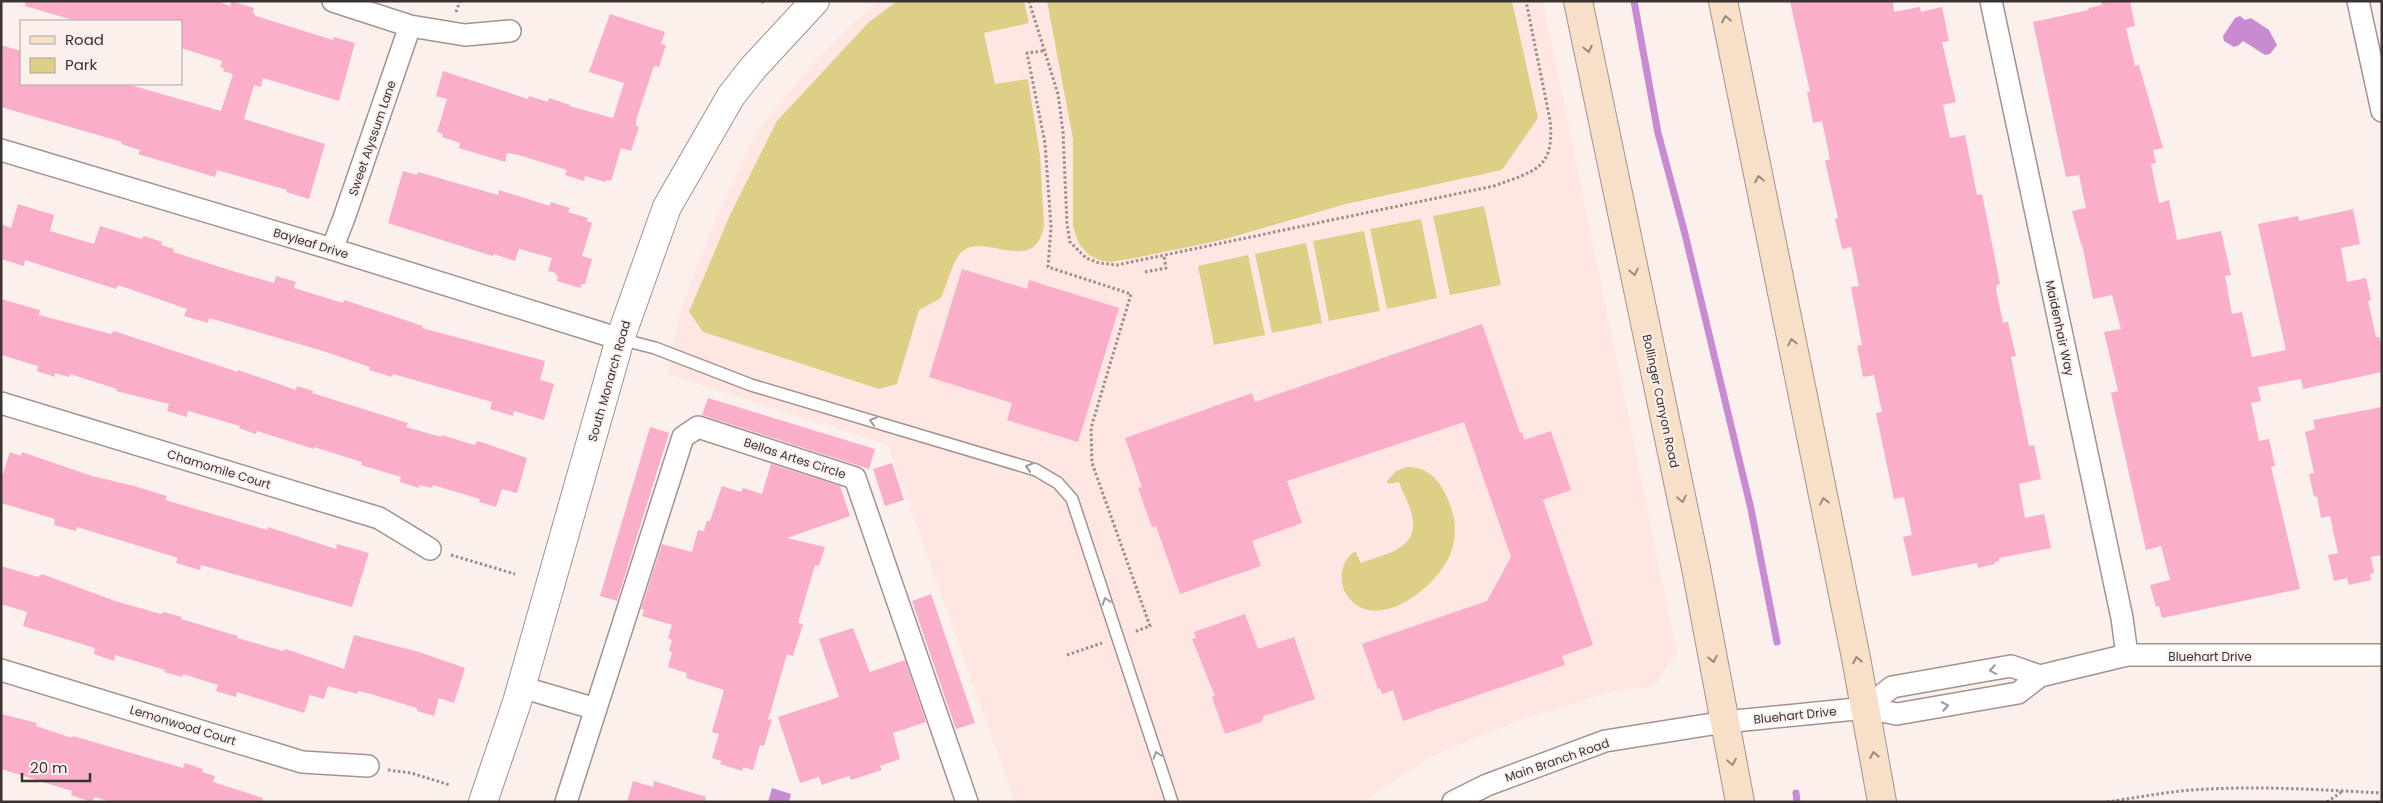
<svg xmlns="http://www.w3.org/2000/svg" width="2383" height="803" viewBox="0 0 2383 803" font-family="Poppins,sans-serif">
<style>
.built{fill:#fee6e2}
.green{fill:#decf86}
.water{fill:#c88bd1}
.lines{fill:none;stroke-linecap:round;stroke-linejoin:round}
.stream{stroke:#c88bd1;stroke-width:7}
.building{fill:#faaec9}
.service-casing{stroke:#a5928e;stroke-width:14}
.minor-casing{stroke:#a5928e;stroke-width:24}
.tertiary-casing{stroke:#a5928e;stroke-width:30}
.secondary-casing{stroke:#a5928e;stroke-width:30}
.path{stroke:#988e8c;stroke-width:3;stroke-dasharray:2.5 2.5;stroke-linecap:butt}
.service{stroke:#fff;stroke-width:11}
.minor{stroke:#fff;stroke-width:21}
.tertiary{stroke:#fff;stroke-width:28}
.secondary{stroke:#f7e0c7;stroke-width:28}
.oneway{stroke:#998a7c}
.oneway2{stroke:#9d9998}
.labels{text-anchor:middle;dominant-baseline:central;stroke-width:4;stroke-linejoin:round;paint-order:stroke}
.street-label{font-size:12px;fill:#3b3332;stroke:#fcf0ed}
</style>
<rect width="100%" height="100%" fill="#fcf0ed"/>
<path class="built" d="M878,1H1543L1677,653L1654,686L1613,692L1525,718L1434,755L1363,802H1015L888,445L667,374L680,312L719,211L759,129L814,62L858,18Z"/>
<path class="green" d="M897,1H1024L1029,23L984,33L995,84L1028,79L1040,156L1044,225C1035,280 980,227 959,255C951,266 947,285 941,298L919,310L897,384L879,389L703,332L689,312L730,215L777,121L868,23Z
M1047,1H1512L1538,118L1502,170L1346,204L1222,240L1135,258L1111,262L1099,260L1089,255L1079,244L1073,226V139Z
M1484,206L1501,285L1450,295L1433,216Z
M1421,219L1437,298L1387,309L1370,229Z
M1364,231L1380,311L1329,321L1313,241Z
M1306,243L1322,323L1272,333L1255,254Z
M1248,255L1265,335L1214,345L1198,266Z
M1407,467C1426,467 1437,477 1445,493C1454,511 1458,529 1452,549C1443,583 1379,635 1349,598C1337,584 1340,561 1355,551L1361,563C1380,555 1415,551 1413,523C1413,510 1403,494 1399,482L1388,484L1387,481L1396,471Z"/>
<path class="water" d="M2240,16L2245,20L2251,18L2269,30L2277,45L2270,54L2265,55L2243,41L2239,45L2234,47L2224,41L2223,36L2235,18Z
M772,788L791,794L789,802H768Z"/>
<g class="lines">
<path class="stream" d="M1634,1L1658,133L1685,234L1751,509L1777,642
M1796,793L1797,802"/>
</g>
<path class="building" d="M26,1H217L230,6L231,1L254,8L253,13L256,16L333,40L334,37L355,43L339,101L263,78L261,87L254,85L244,119L325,144L309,199L286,192L287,190L217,170L215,177L138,154L140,150L121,144L122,142L1,107V45L21,51V84H127L221,111L233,74L223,71L224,68L220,67L222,61L181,48V21H76L25,6Z
M1790,1H1893L1894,12L1920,7L1921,12L1942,7L1949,41L1942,42L1956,102L1943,105L1950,138L1965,135L1977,195L1982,194L2000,284L1997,285L1996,289L2003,323L2008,322L2016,356L2011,357L2029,446L2034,445L2041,479L2019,484L2025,518L2044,514L2051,548L1999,558V561L1995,562V564L1978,568L1977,563L1912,576L1903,537L1912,535L1904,497L1894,499L1876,413L1882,412L1874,375L1863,377L1857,346L1862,345L1851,287L1859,286L1851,247L1842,249L1835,219L1838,218L1825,161L1830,159L1822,121L1813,123L1807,92H1810Z
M2101,1H2130L2135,26L2126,28L2135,66L2139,65L2163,148L2153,150L2156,163L2151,164L2159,203L2169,200L2177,240L2221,231L2231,275L2225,276L2232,314L2242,312L2252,357L2286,350L2258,224L2298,216L2299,221L2353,209L2360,244L2341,248L2347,282L2366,278L2371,300L2368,301L2376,337H2379L2382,348V372L2303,389L2301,379L2258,387L2261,401L2251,403L2259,441L2269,439L2275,466L2271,467L2300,589L2162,618L2159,606L2156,607L2150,585L2170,580L2161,546L2146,550L2111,393L2118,391L2104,332L2121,329L2112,295L2093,299L2082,244H2081L2072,211L2086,208L2079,175L2066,177L2033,22L2089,10L2088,8L2102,5Z
M610,14L665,32L661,44L666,45L659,67L654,66L636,120V126L639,127L631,151L621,148L611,181L606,180L605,182L585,176L584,181L565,175L567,170L519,155L507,153L505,162L459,148L460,143L442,137L443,134L437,132L447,99L436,96L443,71L528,99L529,96L548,102L549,98L570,105L569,106L613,118L624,83L589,72Z
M403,171L417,175L418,172L498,195L499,190L550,206L551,202L570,208L568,212L588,218L587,221L592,223L582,256L592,259L585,284H582L580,288L557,281L558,276L555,275L556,273L548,271L552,258L519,249L515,261L494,254L493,256L489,255L388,223Z
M18,204L54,215L50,231L94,244L100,226L142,239L144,236L162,242L161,245L174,249L173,252L239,273L274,283L276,276L296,282L294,288L343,303L344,300L378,311L423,326L422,328L545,361L540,380L554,384L544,420L514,411L513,416L490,409L492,402L393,374L392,377L369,370L370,367L320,350L209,318L208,323L184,316L187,309L118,285L116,289L25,260L24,266L1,259V224L11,228Z
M962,269L1027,289L1029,280L1119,308L1078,442L1007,420L1012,403L929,377Z
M1,299L40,310L39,315L111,334L114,331L238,372V370L296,390L297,386L313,391L312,393L408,423L406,427L441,437L442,435L474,445L478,441L527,458L517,493L502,489L496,507L479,502L480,499L433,485L432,488L419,485V488L400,482L401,477L361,465L362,462L314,447V449L257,431L256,434L239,428L240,426L188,411L187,417L167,411L169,404L116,391L117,389L70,374L69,377L55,373V377L37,371L38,366L1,355Z
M1482,324L1520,433L1522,432L1524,440L1551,431L1571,490L1543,500L1593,645L1562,656L1565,665L1403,721L1393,690L1382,694L1380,688L1378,689L1362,644L1487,601L1511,557L1464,422L1287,481L1302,523L1252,541L1261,566L1180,594L1156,526L1152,527L1138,488L1142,487L1125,438L1252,393L1255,402Z
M708,398L875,449L869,469L702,415Z
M2382,407V555L2371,557L2374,573L2370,574L2371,580L2349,585L2347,578L2334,581L2328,555L2338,553L2330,516L2321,518L2317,496L2314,497L2309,474L2314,473L2305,432L2315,429L2313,420Z
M650,427L669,433L617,601L600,596Z
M10,452L21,456L22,452L92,476L134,486L167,496L165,500L267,530L268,527L336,549L337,544L369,553L352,607L201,565L200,570L176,563L178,558L77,527L76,531L54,525L55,519L1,503V480Z
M892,463L904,500L885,506L873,469Z
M771,464L840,486L850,516L787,538L825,547L819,566L815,565L798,623L803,624L793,656L787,654L768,720L772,719L764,746L760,745L753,770L743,767L742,771L720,764L722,761L712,758L719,734L712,732L724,690L686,678L687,673L668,667L672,652L669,651L672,640L668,638L672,625L642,616L644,610L641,609L662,544L692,552L698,530L704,531L707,521H710L722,486L741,492L743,488L762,494Z
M1,566L38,577L42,574L115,601L161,614L164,612L182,617L181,619L238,636L237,638L283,651L286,649L344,669L354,635L419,652L465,668L454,703L439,698L434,716L417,711V708L371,694L358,691L357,694L328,686L324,699L310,695L304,713L237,692L236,697L216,691L218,685L183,674L182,677L164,672L165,670L115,655L114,661L94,654L95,648L23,626L27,612L1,604Z
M931,594L975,723L956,729L912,601Z
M1245,614L1258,649L1294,637L1315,699L1264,716L1261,722L1225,734L1212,697L1215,696L1192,639L1196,638L1194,632Z
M853,628L870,672L905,660L926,722L893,733L900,759L880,766L882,770L851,780L849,776L822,785L819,777L800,783L778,717L839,697L819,639Z
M1,714L37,723L36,726L72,738L73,736L183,768L185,763L203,769L202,772L215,776L213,782L263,798L262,802H111L95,797L91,802L71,795L72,791L1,769Z
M633,781L653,787L654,781L706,797L705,802H627Z"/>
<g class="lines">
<defs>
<path id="service" d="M620,339L655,348L751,385L1036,470L1058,483L1072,499L1172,802"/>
<path id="minor" d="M333,1L410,26L465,35L510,31
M1991,1L2122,618L2127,655
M2358,1L2382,111
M1,150L332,249L620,339
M332,249L344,218L410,26
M1,403L379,518L430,549
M1,670L302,762L368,766
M521,687L596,709
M1866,708L1892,687L2011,666L2040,676
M566,802L683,437L698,427L855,478L967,802
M1453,802L1487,785L1605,741L1725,722L1866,708L1897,714L2018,693L2040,676L2127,655H2382"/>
<path id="tertiary" d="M483,802L517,702L620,339L667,207L731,96L753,68L815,1"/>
<path id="secondary" d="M1578,1L1696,568L1740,802
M1723,1L1856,658L1882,802"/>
</defs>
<use href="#service" class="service-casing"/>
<use href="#minor" class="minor-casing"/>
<use href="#tertiary" class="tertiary-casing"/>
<use href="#secondary" class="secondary-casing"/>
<path class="path" d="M762,1L764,3
M1029,1L1058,94L1063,132L1067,224L1070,242L1086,258L1099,263L1117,265L1494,186C1534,171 1555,170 1550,120L1526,1
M456,12L460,1
M1043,51L1027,53L1045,143L1051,227L1048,267L1131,294L1091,428L1092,463L1150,626L1134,632
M1145,272L1166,268L1164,256
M451,555L515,574
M1067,655L1102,643
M388,770L411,773L450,785
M2107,802C2141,797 2175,790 2210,789C2267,786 2324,790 2382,793
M2327,802L2343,791"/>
<use href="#service" class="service"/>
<use href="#minor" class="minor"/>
<use href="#tertiary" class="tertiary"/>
<use href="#secondary" class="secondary"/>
</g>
<defs><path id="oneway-chevron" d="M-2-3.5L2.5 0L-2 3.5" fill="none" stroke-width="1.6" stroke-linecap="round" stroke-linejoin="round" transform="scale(1.25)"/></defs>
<g class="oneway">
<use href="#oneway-chevron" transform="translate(1726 19) rotate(-101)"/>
<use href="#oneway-chevron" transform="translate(1588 49) rotate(78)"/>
<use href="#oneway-chevron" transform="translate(1759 179) rotate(-101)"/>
<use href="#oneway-chevron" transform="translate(1634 272) rotate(78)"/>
<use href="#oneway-chevron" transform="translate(1792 342) rotate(-102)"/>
<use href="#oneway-chevron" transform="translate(1682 499) rotate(78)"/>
<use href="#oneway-chevron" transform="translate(1824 501) rotate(-102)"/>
<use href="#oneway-chevron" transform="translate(1713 659) rotate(79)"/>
<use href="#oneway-chevron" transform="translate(1857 660) rotate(-101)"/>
<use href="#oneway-chevron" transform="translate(1874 755) rotate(-100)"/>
<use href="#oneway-chevron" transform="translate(1732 762) rotate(79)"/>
</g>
<g class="oneway2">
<use href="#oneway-chevron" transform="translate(873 421) rotate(-164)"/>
<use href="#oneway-chevron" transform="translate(1029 467) rotate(-163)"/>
<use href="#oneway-chevron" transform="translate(1106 601) rotate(-108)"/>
<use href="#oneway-chevron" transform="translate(1993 670) rotate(170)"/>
<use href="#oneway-chevron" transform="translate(1945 706) rotate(-10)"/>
<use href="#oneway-chevron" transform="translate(1157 755) rotate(-108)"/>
</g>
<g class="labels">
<g class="street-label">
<text transform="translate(372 138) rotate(-71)">Sweet Alyssum Lane</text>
<text transform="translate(311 243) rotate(17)">Bayleaf Drive</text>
<text transform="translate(2060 328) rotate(78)">Maidenhair Way</text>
<text transform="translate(609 381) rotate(-74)">South Monarch Road</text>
<text transform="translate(1661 401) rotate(78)">Bollinger Canyon Road</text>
<text transform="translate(795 458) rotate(18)">Bellas Artes Circle</text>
<text transform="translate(219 469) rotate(17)">Chamomile Court</text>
<text x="2210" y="656">Bluehart Drive</text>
<text transform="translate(1795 715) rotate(-6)">Bluehart Drive</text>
<text transform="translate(183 725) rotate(17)">Lemonwood Court</text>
<text transform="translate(1557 760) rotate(-19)">Main Branch Road</text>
</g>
</g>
<rect width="2383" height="803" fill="none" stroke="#3b3332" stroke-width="5"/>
<rect x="20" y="20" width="162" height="65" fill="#fcf0ed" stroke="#afa4a2"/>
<rect x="30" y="36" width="25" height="8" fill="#f7e0c7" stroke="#afa4a2"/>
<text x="65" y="45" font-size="15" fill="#3b3332">Road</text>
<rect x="30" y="58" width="25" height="15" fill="#decf86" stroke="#afa4a2"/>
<text x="65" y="70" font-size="15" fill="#3b3332">Park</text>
<path d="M22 773v8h68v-8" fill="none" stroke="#3b3332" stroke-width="2.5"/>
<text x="30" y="773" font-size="15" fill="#3b3332" stroke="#fcf0ed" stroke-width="4" paint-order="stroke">20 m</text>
</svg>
